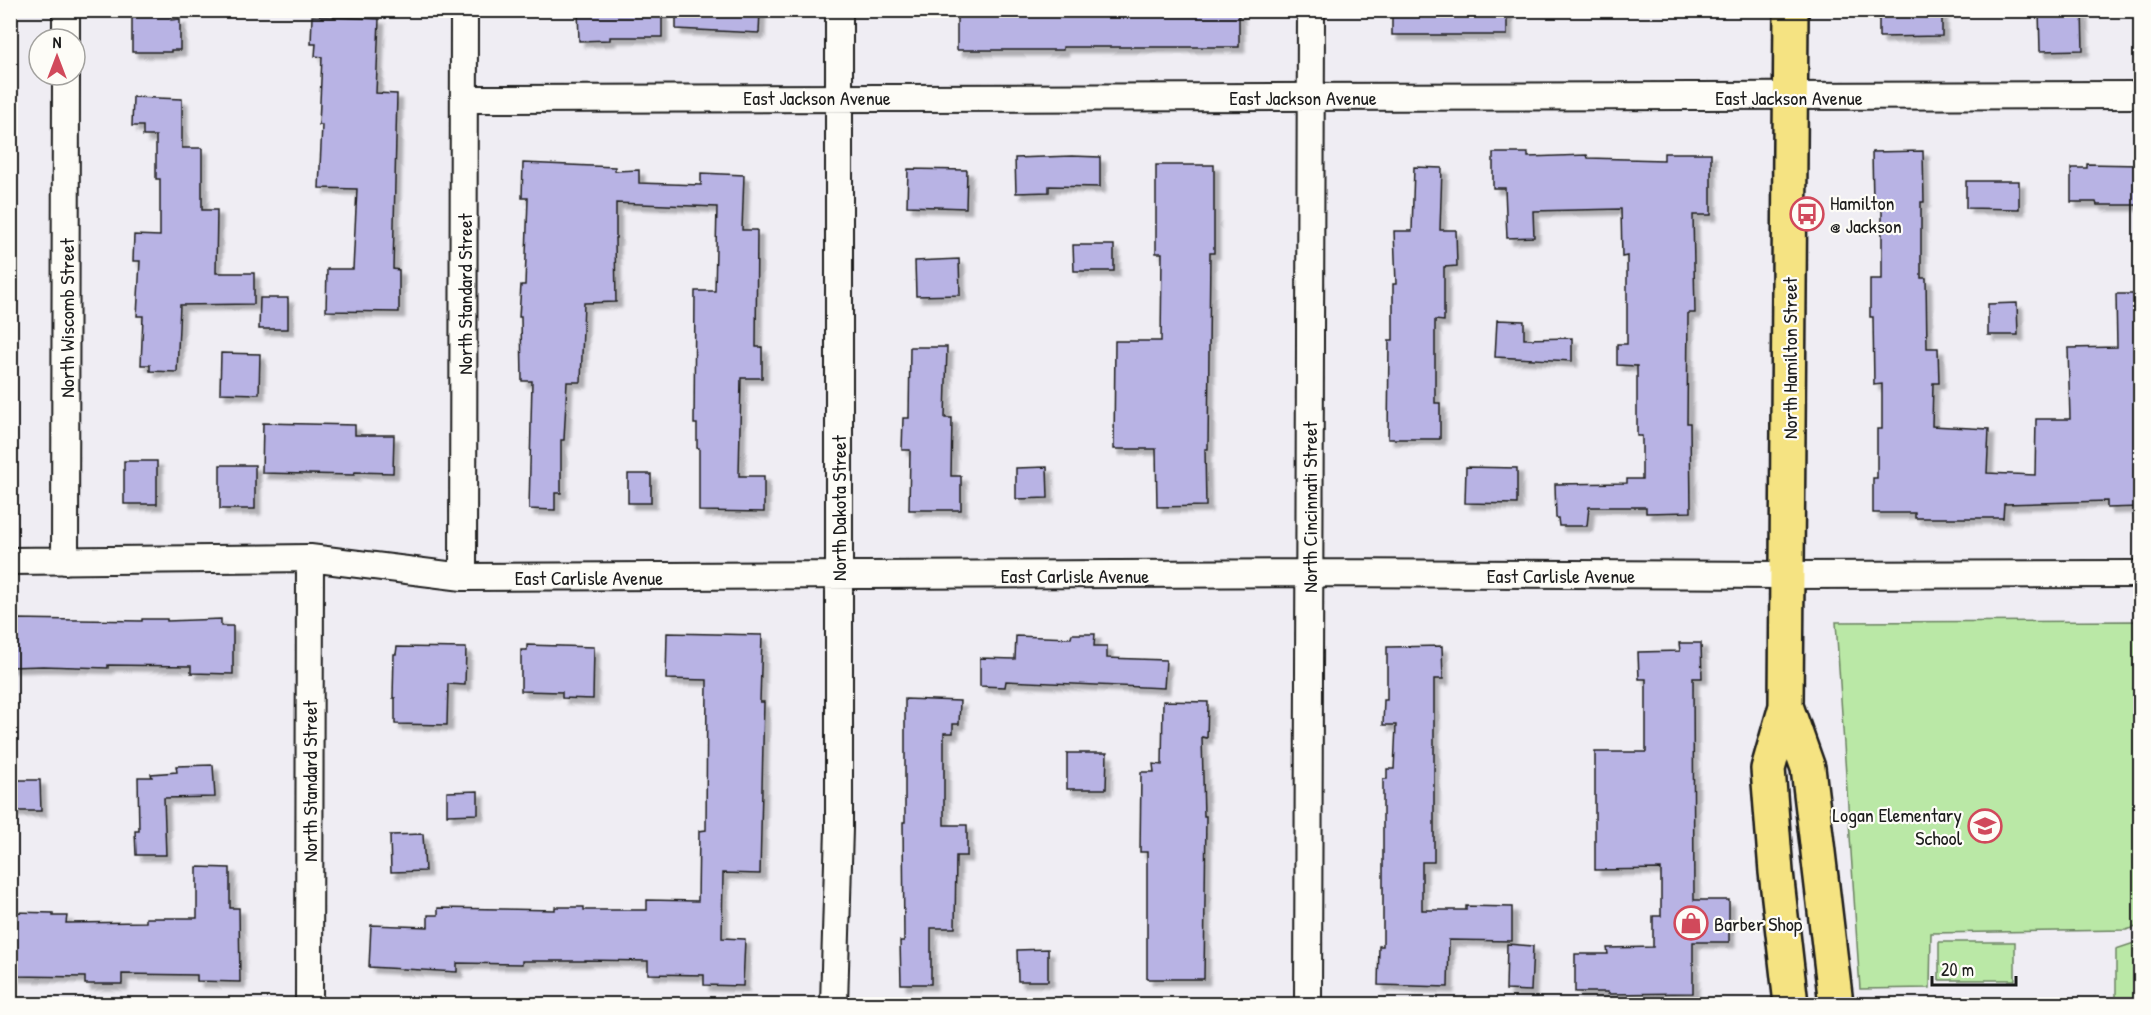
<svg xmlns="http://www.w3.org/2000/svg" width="2151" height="1015" viewBox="0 0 2151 1015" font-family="'Patrick Hand',sans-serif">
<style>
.green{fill:#bae8a6;stroke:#6b8261;stroke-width:1.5}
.building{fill:#b8b3e4;stroke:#1c1c1c;stroke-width:1.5;filter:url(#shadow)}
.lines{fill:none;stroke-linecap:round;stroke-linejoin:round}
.minor-casing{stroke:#1c1c1c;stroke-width:30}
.primary-casing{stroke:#1c1c1c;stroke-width:38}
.minor{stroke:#fdfcf7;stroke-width:26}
.primary{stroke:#f5e382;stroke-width:33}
.labels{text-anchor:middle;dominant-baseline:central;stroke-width:4.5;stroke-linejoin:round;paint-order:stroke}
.street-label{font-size:20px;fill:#1c1c1c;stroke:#fdfcf7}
.poi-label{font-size:20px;fill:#1c1c1c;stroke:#fdfcf7;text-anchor:start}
</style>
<defs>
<filter id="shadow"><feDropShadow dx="5.5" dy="5.5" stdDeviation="1.5" flood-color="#0004"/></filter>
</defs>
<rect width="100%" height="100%" fill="#efedf3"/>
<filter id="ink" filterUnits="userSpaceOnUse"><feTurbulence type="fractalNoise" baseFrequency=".0167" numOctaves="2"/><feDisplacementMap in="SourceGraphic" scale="12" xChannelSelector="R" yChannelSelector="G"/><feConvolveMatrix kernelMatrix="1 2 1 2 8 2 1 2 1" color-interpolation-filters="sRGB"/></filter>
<g filter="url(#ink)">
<path class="green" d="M2140,621V926L2126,930L1931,933L1930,988L1860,989L1836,622Z
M2140,941V1002H2116V949Z
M1939,942H2015V980H1939Z"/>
<path class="building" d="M578,10H662V37H610V40L579,41Z
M676,10H760L759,33L676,29Z
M957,10H1239V47H1063V50H957Z
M1392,10H1507V35H1392Z
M1879,10H1942V36L1879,37Z
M2039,10H2082L2083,50L2040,51Z
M132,16H171V20L180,19V50H171V52H132Z
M312,16L379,19L376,93L397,94L393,269L399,270V312L326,311L327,269H353L357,189L319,188L322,125H319L322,57L315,56L316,44H311Z
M133,97L182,99V148H202V210H217L216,273H254V304L180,305L177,372L150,371V365H141L143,316H137L140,261H133L134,235L160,236V179H156V136H143V126H132Z
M1923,151L1924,202H1921V278H1926L1927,348H1938L1939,383H1933L1932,426L1989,429L1987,473L2035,475L2036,419H2070L2068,348L2117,347L2116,294H2140V507L2107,508V501L2004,504L2003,518H1915V513H1873V478H1877V429H1882V384L1874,385L1873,317H1870V279H1882V202L1873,203L1872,152Z
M1493,153H1528V157L1587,155L1588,158L1664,160V153H1711V215H1693L1695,313H1688L1687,423H1690L1691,512L1646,513V507H1589L1587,526H1559L1558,518H1556L1555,484L1627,483V479H1642V436H1637V366L1617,365V344H1627V256L1622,257L1621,209L1533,211L1534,237L1507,238L1505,188H1493Z
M1072,156L1100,157V187L1049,186V192L1016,193L1015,158Z
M523,163L615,167V171L639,170V183L701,185V173L744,175L742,230H757L756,347H762V378H741L739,476H764V512L699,511V448H697V424H694L695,291H715L717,207L616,203V238H615L616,302L584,303L581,382H567L564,440H561V493H555V510L529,509L532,381H522L521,317H519L521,285H525L528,198H522Z
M2087,164L2140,165V205H2097L2096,202H2071V168H2087Z
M1156,165H1214V253H1210L1208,449H1205L1206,506L1157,507L1156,449H1114L1115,341H1161L1162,253H1156Z
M1414,167L1442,168L1440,230H1456L1457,266L1444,267V321L1435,320V403H1440V439H1388L1389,340H1393V284H1396L1394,231H1412Z
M908,169L967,170L966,208L907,206Z
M1966,181H2019V209L1966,208Z
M1073,245H1114V271H1074Z
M959,259L960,295L916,296L915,261Z
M260,298H288V329H259Z
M2017,303L2018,335H1988V304Z
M1497,320L1524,321V339L1572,338V361L1495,357Z
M910,347H947L945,418H952L951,476H961V510H909L910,450H902L903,418H909Z
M221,353L260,354L259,394L220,393Z
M263,423L355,425V435H394L393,473L355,472L354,475L262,473Z
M124,461H157V504H124Z
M220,465H255V509H220Z
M1047,467L1048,498L1016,499V468Z
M1466,467L1517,468V504L1465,503Z
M628,474H651V503H628Z
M16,619L142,621V619H167V621L221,619V626H233V674L191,673V666L108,665V668L43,666L10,667V621Z
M667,633L762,635L760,702H764L760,874L723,873L722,938L745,939L743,986L704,985V975L648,974V961L585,960V961H522V964L457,963V972L369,967L371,925L428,927V915H438V908L555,910V907H584V910H647V900L698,901L699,831L706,830L707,680L666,679Z
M1072,634H1095L1094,646H1107V658L1166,660L1164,688L1006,681L1005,687L980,686V658L1015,659L1016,636L1071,638Z
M1679,643H1701L1702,678H1693L1694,900H1729V942H1693V993L1608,994V992H1575V954H1608L1607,948L1653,947V916H1661V869L1595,870V752H1646V679H1639L1638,652L1680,651Z
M527,645L594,647L593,699L562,698V692L521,691V650H527Z
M1442,646L1443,679H1434V862H1422V910H1466V906L1512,907V941L1449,940L1448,987L1378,985L1379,946H1383V779H1387V769H1394L1396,725H1383L1384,700H1387V647Z
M397,647L466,648L465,685L448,684L447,725L395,724V698H393L394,654H396Z
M905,699L960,701L959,724H953V733H944V825H967V856H956L955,928H931V984H901L900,941H904L903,822H905Z
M1163,701L1208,702L1207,738L1202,737L1204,816H1206L1204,979H1147V852H1140L1141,772H1154L1153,764L1162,765Z
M1067,753H1107L1106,789H1067Z
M213,765L215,797L164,798L166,855H136L135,831H139L138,777H152L151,774L177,772L176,766Z
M10,780H40L41,811H10Z
M478,791V814L447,815V792Z
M423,834L425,871L391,872L390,835Z
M197,867L230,868V908H239L240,982L197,981V975L122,974V984H85V977L14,976L15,912L53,913V916H67L66,923L146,922V918H197Z
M1507,944L1533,946L1531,991L1506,990Z
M1048,949V981H1018L1017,950Z"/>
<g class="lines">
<defs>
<path id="minor" d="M66,39V10
M465,99L2140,95
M10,561L310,558L463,577L1309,573L1787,575L2140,574
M65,561L66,75
M463,577L464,10
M309,1004L310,558
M834,1004L839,828V10
M1308,1004L1311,10"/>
<path id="primary" d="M1786,706L1808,768L1836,1004
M1791,1004L1776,872L1768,769L1786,706L1791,10"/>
</defs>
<use href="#minor" class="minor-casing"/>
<use href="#primary" class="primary-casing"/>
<use href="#minor" class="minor"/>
<use href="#primary" class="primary"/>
</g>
</g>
<defs>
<symbol id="bus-ring" viewBox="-11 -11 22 22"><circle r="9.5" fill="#fdfcf7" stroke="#d1495b" stroke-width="1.5"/><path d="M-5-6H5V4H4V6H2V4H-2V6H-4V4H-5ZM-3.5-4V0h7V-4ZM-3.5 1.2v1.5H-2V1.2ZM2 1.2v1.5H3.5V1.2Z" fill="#d1495b"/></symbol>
<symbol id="school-ring" viewBox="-11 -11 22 22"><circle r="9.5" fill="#fdfcf7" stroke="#d1495b" stroke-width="1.5"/><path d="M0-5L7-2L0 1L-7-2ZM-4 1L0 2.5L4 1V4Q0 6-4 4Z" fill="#d1495b"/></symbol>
<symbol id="shop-ring" viewBox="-11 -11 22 22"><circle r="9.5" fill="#fdfcf7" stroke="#d1495b" stroke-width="1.5"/><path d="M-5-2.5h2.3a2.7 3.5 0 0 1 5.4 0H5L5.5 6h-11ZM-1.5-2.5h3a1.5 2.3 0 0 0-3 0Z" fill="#d1495b"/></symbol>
</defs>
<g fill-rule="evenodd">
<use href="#bus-ring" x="1788" y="195" width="38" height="38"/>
<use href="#school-ring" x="1966" y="807" width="38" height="38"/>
<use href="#shop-ring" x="1672" y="904" width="38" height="38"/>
</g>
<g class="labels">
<g class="street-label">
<text x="817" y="97">East Jackson Avenue</text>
<text x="1303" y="97">East Jackson Avenue</text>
<text x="1789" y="97">East Jackson Avenue</text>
<text transform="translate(464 294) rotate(-90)">North Standard Street</text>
<text transform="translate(66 318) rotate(-90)">North Wiscomb Street</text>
<text transform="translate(1789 358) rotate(-90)">North Hamilton Street</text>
<text transform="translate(1309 507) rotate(-90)">North Cincinnati Street</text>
<text transform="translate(838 508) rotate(-90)">North Dakota Street</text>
<text x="1075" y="575">East Carlisle Avenue</text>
<text x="1561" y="575">East Carlisle Avenue</text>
<text x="589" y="577">East Carlisle Avenue</text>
<text transform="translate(309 781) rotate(-90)">North Standard Street</text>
</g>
<g class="poi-label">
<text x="1830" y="202">Hamilton<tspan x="1830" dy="23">@ Jackson</tspan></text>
<text x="1962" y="814" text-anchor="end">Logan Elementary<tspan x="1962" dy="23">School</tspan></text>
<text x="1714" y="923">Barber Shop</text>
</g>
</g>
<rect width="2151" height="1015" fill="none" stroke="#fdfcf7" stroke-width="36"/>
<rect x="18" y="18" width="2115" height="979" fill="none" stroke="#1c1c1c" stroke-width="2" filter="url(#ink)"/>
<g transform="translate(57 57)"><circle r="28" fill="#fdfcf7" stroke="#a3a29f" stroke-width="1.5"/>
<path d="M0-4.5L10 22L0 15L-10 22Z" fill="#d1495b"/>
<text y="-9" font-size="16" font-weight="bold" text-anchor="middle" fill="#1c1c1c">N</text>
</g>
<path d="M1932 976v9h84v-9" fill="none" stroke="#1c1c1c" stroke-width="3"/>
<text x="1941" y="976" font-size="18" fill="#1c1c1c" stroke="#fdfcf7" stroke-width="4.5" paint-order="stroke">20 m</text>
</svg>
